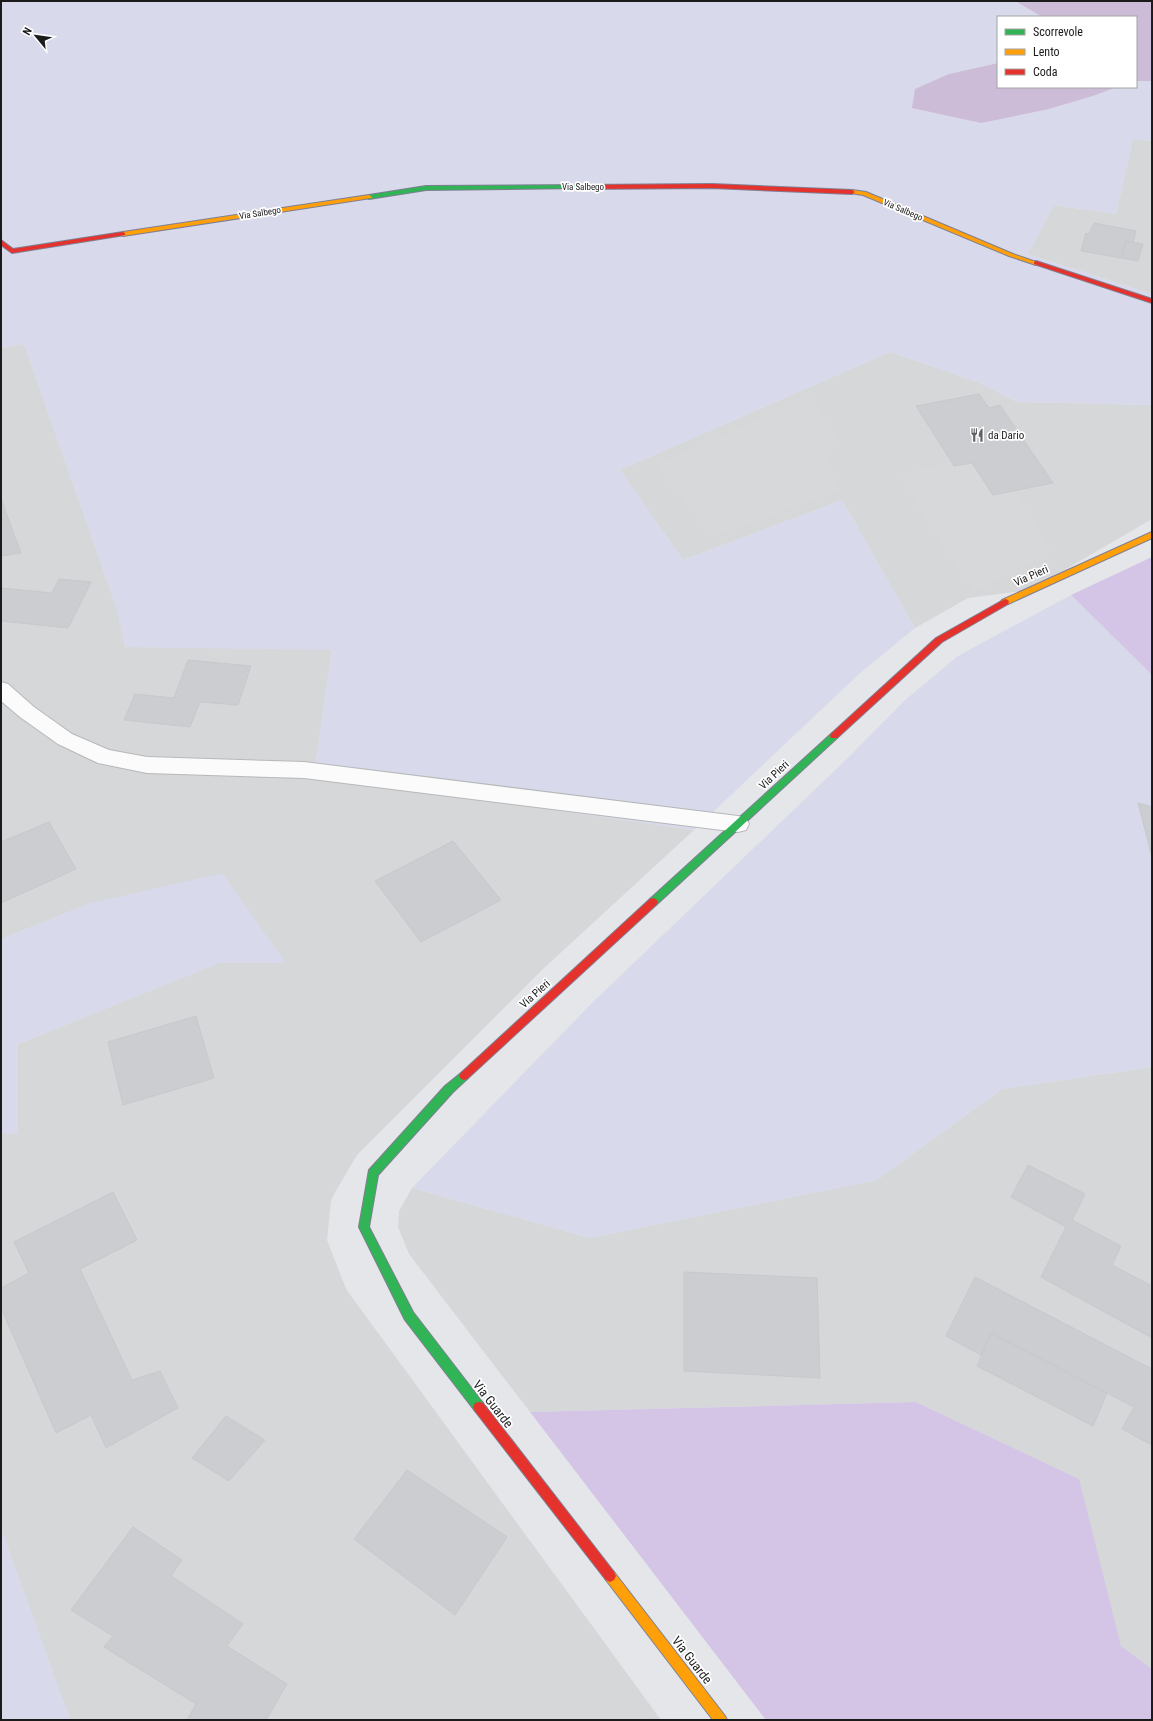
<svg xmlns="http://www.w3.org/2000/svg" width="1153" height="1721" viewBox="0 0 1153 1721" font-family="'Roboto Condensed',sans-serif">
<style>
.residential{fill:#d5d7d9}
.farmland{fill:#d8d9ea}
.grass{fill:#d4c5e7}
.forest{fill:#cdbcd8}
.parking{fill:#d7d8da}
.building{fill:#cbcdd0;stroke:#c6c9cd}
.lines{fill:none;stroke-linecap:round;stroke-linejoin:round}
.street-casing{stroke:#b7b8ba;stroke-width:2}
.fast-casing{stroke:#7f7f93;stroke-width:2}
.slow-casing{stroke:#7f7f93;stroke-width:2}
.jam-casing{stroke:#7f7f93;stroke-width:2}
.street{fill:#fbfbfc;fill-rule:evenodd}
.fast{fill:#30b455;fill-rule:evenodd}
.slow{fill:#ff9f0a;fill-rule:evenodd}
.jam{fill:#e5322d;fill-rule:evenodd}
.labels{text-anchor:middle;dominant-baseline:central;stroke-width:3.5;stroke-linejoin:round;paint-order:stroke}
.far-street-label{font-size:9px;fill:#1b1b1b;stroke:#fff}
.poi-label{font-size:11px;fill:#1b1b1b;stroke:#fff;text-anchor:start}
.street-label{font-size:11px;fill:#1b1b1b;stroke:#fff}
.near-street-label{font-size:13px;fill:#1b1b1b;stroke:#fff}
</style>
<rect width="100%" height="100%" fill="#e4e6ea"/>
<path class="residential" d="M1133,139L1152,141V294L1028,254L1054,205L1116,214Z
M24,344L118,612L125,647L332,649L314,776L694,830L543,969L357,1155L334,1194L331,1201L327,1240L346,1289L661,1720H70L1,1529V1133L18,1134V1044L219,963H286L91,903L1,939V348Z
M890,352L980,383L1017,402L1152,405V519L1030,590L968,598L915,628L842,500L683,560L620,470Z
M1152,1067V1669L1121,1646L1078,1479L916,1402L530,1412L409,1254L398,1227L399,1211L412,1188L590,1238L877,1180L1002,1089Z"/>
<path class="farmland" d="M1,1H1015L1042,17H998V63L949,74L1049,109L1093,96L1117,87H1136V81H1152V141L1133,139L1116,214L1054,205L1028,254L1152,294V405L1017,402L980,383L890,352L620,470L683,560L842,500L915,628L859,674L694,830L314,776L332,650L125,647L118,612L24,344L1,348Z
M1071,595L1152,675V1067L1002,1089L877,1180L590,1238L412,1188L592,1003L851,755L904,701L958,656Z
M222,873L286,963H219L18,1044V1134L1,1133V939L91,903Z
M1,1529L70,1720H1Z"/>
<path class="grass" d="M1152,557V675L1071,595Z
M916,1402L1079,1479L1121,1646L1152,1669V1720H766L530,1412Z"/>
<path class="forest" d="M1015,1H1152V81H1136V17H1042Z
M998,63V87H1117L1093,96L1049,109L981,123L912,108L915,89L949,74Z"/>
<path class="parking" d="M811,396L836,436L829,465L841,490L714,537L656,465Z
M951,462L955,466L972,463L992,494L1015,490L1051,551L974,592L899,476Z"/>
<path class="building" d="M1094,223L1136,231L1133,243L1126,241L1121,258L1081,251L1086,233L1089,234Z
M1126,241L1143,244L1138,261L1121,258Z
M979,394L989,408L1000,405L1053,483L993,495L972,463L954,466L916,406Z
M1,499L21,553L1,556Z
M59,579L91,582L68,628L1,621V588L52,593Z
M188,660L251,666L238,705L200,702L190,727L124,720L135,694L174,698Z
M1138,803L1152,807V857Z
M49,822L76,869L1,903V842Z
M453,841L501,900L421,942L375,881Z
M196,1016L214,1078L123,1105L108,1042Z
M1028,1165L1085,1194L1072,1220L1121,1246L1112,1265L1152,1286V1338L1041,1277L1066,1227L1011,1197Z
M113,1192L137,1240L80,1269L132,1380L160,1371L178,1408L106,1448L91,1415L56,1433L1,1308V1288L29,1273L14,1242Z
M684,1272L817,1278L820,1378L684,1371Z
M975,1277L1152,1369V1445L1122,1429L1134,1407L991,1333L981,1355L946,1336Z
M991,1333L1107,1393L1093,1426L977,1366Z
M226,1416L265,1440L229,1481L192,1458Z
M407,1470L507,1537L455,1615L354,1539Z
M133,1527L182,1560L171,1576L243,1624L227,1646L287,1684L266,1720H187L196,1704L104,1647L113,1636L71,1610Z"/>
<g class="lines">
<defs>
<path id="street" d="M1,682L8,684L34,707L72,734L109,750L147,757L304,762L738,816L746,818L749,824L746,830L738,832L304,778L147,773L98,763L58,744L20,717L1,701Z"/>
<path id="fast" d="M581,185L584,187L583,188L426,190L369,199L366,197L369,195L426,186Z
M834,733L837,734L838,736L837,738L656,905H650L648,902L650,899L831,734Z
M464,1072L467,1073L469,1076L467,1079L453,1092L378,1175L369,1227L413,1312L483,1403L485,1407L483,1411L479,1412L475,1411L405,1320L359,1227L369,1170L445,1086L461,1073Z"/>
<path id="slow" d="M852,190L866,192L1013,254L1039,263L1036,265L1009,256L863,195L850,193V191Z
M369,195L372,197L371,198L123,236L120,234L123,232Z
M1152,532V538L1008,604H1002L1001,602L1002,600Z
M610,1570L614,1572L725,1716L727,1720H713L606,1580L604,1576L606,1572Z"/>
<path id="jam" d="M712,184L852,190L855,192L852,194L712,188L581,189L578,187L581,185Z
M123,232L125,233V235L12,253L1,245V240L13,249Z
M1036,261L1152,299V303L1034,264V262Z
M1005,599L1008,600L1009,602L1008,604L942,642L837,738H831L830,736L831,734L936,638Z
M653,898L656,899L658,902L656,905L467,1079L464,1080L461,1079L459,1076L461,1073L650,899Z
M479,1402L483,1403L614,1572L616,1576L614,1580L610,1582L606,1580L475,1411L473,1407L475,1403Z"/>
</defs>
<use href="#street" class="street-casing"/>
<use href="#fast" class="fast-casing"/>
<use href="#slow" class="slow-casing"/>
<use href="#jam" class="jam-casing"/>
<use href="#street" class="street"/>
<use href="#fast" class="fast"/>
<use href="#slow" class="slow"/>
<use href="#jam" class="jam"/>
</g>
<defs>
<symbol id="restaurant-bare" viewBox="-9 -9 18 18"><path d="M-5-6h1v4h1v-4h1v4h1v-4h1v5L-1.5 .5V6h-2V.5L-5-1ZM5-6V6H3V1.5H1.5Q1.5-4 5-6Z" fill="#616263" stroke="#fff" stroke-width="2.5" paint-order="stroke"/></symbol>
</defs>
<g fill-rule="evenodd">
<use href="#restaurant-bare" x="967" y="425" width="20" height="20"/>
</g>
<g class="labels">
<g class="far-street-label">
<text x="583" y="187">Via Salbego</text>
<text transform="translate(903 210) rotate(23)">Via Salbego</text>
<text transform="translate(260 213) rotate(-9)">Via Salbego</text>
</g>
<g class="poi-label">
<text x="988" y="435">da Dario</text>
</g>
<g class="street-label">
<text transform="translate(1031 576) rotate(-24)">Via Pieri</text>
<text transform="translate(774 775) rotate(-43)">Via Pieri</text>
<text transform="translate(535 994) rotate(-42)">Via Pieri</text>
</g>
<g class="near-street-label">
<text transform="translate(493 1404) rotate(52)">Via Guarde</text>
<text transform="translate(692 1660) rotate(52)">Via Guarde</text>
</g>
</g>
<rect width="1153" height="1721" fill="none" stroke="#1b1b1b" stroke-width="4"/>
<rect x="997" y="16" width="140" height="72" fill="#ffffff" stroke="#a4a4a4"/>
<rect x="1005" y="29" width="20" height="6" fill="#30b455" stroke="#a4a4a4"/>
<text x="1033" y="36" font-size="12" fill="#1b1b1b">Scorrevole</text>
<rect x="1005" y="49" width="20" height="6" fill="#ff9f0a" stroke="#a4a4a4"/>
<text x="1033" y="56" font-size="12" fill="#1b1b1b">Lento</text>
<rect x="1005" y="69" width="20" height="6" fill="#e5322d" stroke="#a4a4a4"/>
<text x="1033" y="76" font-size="12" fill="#1b1b1b">Coda</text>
<g transform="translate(36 36) rotate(299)" stroke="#ffffff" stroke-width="3" paint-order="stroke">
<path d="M0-3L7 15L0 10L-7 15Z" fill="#1b1b1b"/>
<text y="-6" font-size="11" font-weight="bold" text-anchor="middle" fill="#1b1b1b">N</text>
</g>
</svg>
